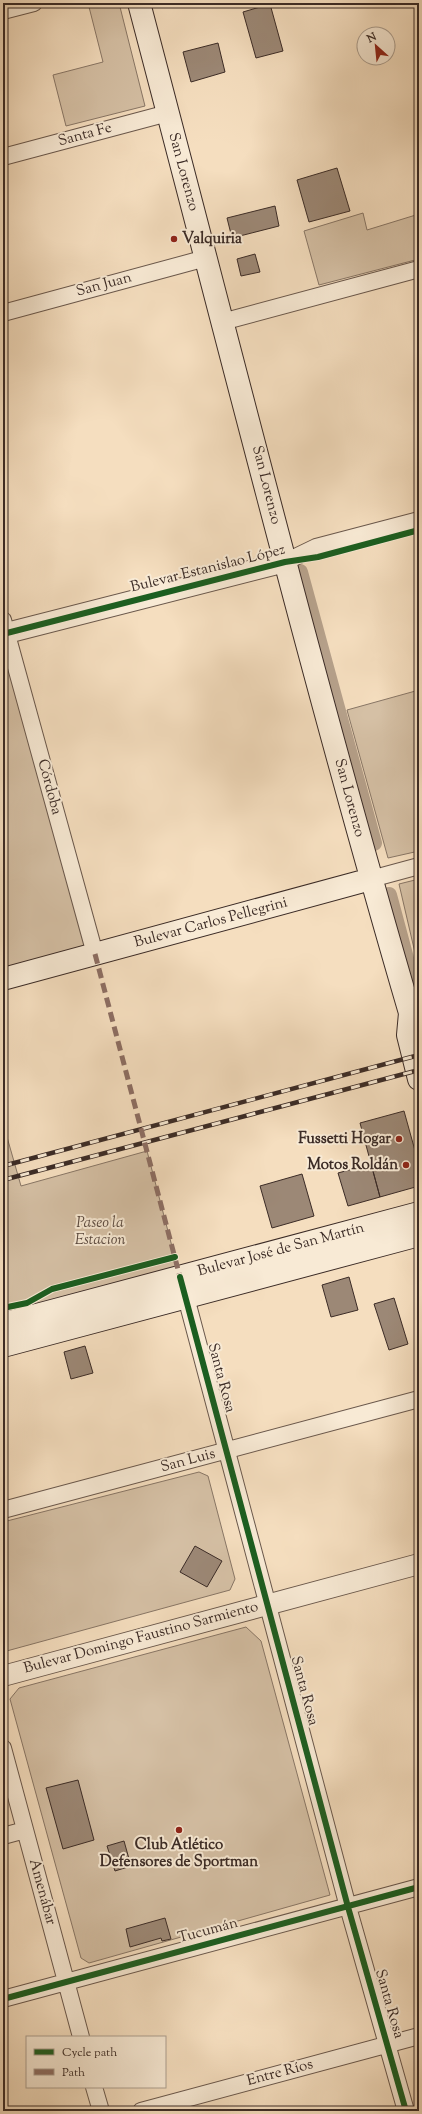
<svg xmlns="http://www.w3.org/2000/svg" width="422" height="2114" viewBox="0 0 422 2114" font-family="'Sorts Mill Goudy',serif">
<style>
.green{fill:#d5c0a5;stroke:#887666}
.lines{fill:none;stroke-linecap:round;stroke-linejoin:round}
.canal{stroke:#b6a18b;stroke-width:16}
.building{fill:#9c8876;stroke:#3b2b26}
.minor-casing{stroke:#6a584c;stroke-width:18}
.tertiary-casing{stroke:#6a584c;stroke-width:22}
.secondary-casing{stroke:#3b2b26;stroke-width:24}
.minor{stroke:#f8ead5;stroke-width:16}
.tertiary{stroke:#f8ead5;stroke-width:20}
.secondary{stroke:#f8ead5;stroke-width:22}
.rail-casing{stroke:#3b2b26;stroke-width:4.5}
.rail{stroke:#f8ead5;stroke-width:3;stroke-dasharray:9;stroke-linecap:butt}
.quiet{stroke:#8d6e63;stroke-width:5;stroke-dasharray:10 5;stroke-linecap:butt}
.cycleway-casing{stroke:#f8ead5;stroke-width:8}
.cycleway{stroke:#1b5e20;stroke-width:6}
.poi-dot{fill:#8f2418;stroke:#f8ead5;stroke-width:1.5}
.labels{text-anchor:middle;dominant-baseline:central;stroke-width:4;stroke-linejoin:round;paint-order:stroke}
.street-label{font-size:15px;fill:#3b2b26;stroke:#f8ead5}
.poi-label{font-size:15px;font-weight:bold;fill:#3b2b26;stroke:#f8ead5;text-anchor:end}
.park-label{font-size:15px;font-style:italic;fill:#5a493f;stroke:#f8ead5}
</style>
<rect width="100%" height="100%" fill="#f5debf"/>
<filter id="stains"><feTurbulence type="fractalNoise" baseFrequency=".005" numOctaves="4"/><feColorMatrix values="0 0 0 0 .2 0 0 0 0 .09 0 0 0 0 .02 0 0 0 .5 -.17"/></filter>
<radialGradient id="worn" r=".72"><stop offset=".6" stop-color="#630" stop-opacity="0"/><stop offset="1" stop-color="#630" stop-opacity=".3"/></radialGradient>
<path class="green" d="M88,3H119L145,106L66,126L53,75L103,62Z
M363,213L367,230L419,214V259L319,285L304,231Z
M3,634L95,954L3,979Z
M419,690V851L388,858L347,710Z
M419,879V970L399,884Z
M3,1123L21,1186L147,1151L180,1277L3,1324Z
M199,1472L208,1476L235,1579L230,1590L3,1652V1522Z
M246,1627L261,1641L330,1895L89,1963L81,1958L10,1699L19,1688Z"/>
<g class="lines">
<path class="canal" d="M300,572L374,843
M389,895L411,977L419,987"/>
</g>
<path class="building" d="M270,4L283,51L256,58L243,12Z
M218,43L225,72L191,82L183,52Z
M337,168L350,211L309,222L297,180Z
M275,206L279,226L232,238L227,218Z
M255,254L260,272L241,276L237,259Z
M404,1111L419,1165V1186L380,1197L360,1123Z
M371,1164L380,1197L348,1206L338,1173Z
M302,1174L314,1216L272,1228L260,1186Z
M349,1277L358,1310L331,1317L322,1285Z
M394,1298L408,1344L389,1350L374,1304Z
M85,1346L93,1373L71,1379L64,1352Z
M195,1546L222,1561L207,1587L180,1572Z
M78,1780L94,1840L63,1849L46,1788Z
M124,1841L131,1866L115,1871L107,1846Z
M165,1918L171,1939L162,1941L161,1938L130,1947L126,1929Z"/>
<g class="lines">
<defs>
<path id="minor" d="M3,11L34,3
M3,157L168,113
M3,313L206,258
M222,322L419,269
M285,562L316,547L419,520
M3,620L95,954
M371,879L419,866
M183,1286L348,1907L406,2111
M3,1510L419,1399
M3,1748L81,2037
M3,1836L25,1830
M3,1999L419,1887
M94,2087L101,2111
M141,2111L419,2036"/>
<path id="tertiary" d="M3,634L285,562
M3,1676L419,1564"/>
<path id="secondary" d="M139,3C228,340 312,678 410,1013L419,1027
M3,979L371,879
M410,1013L408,1035L419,1079
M3,1324L419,1213
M3,1346L419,1235"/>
</defs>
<use href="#minor" class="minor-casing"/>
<use href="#tertiary" class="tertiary-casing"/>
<use href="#secondary" class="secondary-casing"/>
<use href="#minor" class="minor"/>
<use href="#tertiary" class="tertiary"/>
<use href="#secondary" class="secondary"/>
<defs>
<path id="rail" d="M3,1166L419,1055
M3,1180L419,1070"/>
</defs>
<use href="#rail" class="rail-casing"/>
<use href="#rail" class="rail"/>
<path class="quiet" d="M95,954L180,1277"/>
<defs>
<path id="cycleway" d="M3,634L285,562L318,557L419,530
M180,1277L348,1907L406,2111
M3,1308L27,1303L52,1289L175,1257
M3,1999L419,1887"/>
</defs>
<use href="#cycleway" class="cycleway-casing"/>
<use href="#cycleway" class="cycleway"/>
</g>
<g class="poi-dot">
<circle cx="174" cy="239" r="4"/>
<circle cx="399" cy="1139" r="4"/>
<circle cx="406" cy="1165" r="4"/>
<circle cx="179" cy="1830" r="4"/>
</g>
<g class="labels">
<g class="street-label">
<text transform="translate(85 135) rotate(-15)">Santa Fe</text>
<text transform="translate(183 172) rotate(75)">San Lorenzo</text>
<text transform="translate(104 285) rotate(-15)">San Juan</text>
<text transform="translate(266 485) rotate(76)">San Lorenzo</text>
<text transform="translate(208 569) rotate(-14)">Bulevar Estanislao López</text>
<text transform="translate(49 787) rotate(75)">Córdoba</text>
<text transform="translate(349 798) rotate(75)">San Lorenzo</text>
<text transform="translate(211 923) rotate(-15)">Bulevar Carlos Pellegrini</text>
<text transform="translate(281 1250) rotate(-15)">Bulevar José de San Martín</text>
<text transform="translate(221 1378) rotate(75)">Santa Rosa</text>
<text transform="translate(188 1461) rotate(-15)">San Luis</text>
<text transform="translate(141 1638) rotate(-15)">Bulevar Domingo Faustino Sarmiento</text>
<text transform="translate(304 1691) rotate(75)">Santa Rosa</text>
<text transform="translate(42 1892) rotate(75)">Amenábar</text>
<text transform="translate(208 1931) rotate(-15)">Tucumán</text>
<text transform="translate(389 2004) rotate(74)">Santa Rosa</text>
<text transform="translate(280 2073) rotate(-15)">Entre Ríos</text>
</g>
<g class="poi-label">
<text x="182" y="239" text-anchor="start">Valquiria</text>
<text x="391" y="1139">Fussetti Hogar</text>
<text x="398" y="1165">Motos Roldán</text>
<text x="179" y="1845" text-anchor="middle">Club Atlético<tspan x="179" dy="17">Defensores de Sportman</tspan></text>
</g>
<g class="park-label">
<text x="100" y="1223">Paseo la<tspan x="100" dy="17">Estacion</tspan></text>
</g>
</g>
<rect width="422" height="2114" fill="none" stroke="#f5debf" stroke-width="16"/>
<rect x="4" y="4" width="414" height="2106" fill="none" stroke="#3b2b26" stroke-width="2"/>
<rect x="8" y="8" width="406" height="2098" fill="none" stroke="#3b2b26"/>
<rect x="26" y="2036" width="140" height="52" fill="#f8ead5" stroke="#ac9e8f"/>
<rect x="34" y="2049" width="20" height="6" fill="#1b5e20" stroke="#ac9e8f"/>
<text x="62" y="2056" font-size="12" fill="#3b2b26">Cycle path</text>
<rect x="34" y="2069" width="20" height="6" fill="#8d6e63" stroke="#ac9e8f"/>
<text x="62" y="2076" font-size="12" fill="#3b2b26">Path</text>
<g transform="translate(376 46) rotate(333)"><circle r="19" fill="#f8ead5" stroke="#ac9e8f"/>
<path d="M0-3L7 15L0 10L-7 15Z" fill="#8f2418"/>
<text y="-6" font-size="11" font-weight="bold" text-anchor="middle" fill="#3b2b26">N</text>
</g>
<rect width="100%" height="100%" filter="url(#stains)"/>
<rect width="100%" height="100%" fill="url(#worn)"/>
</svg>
